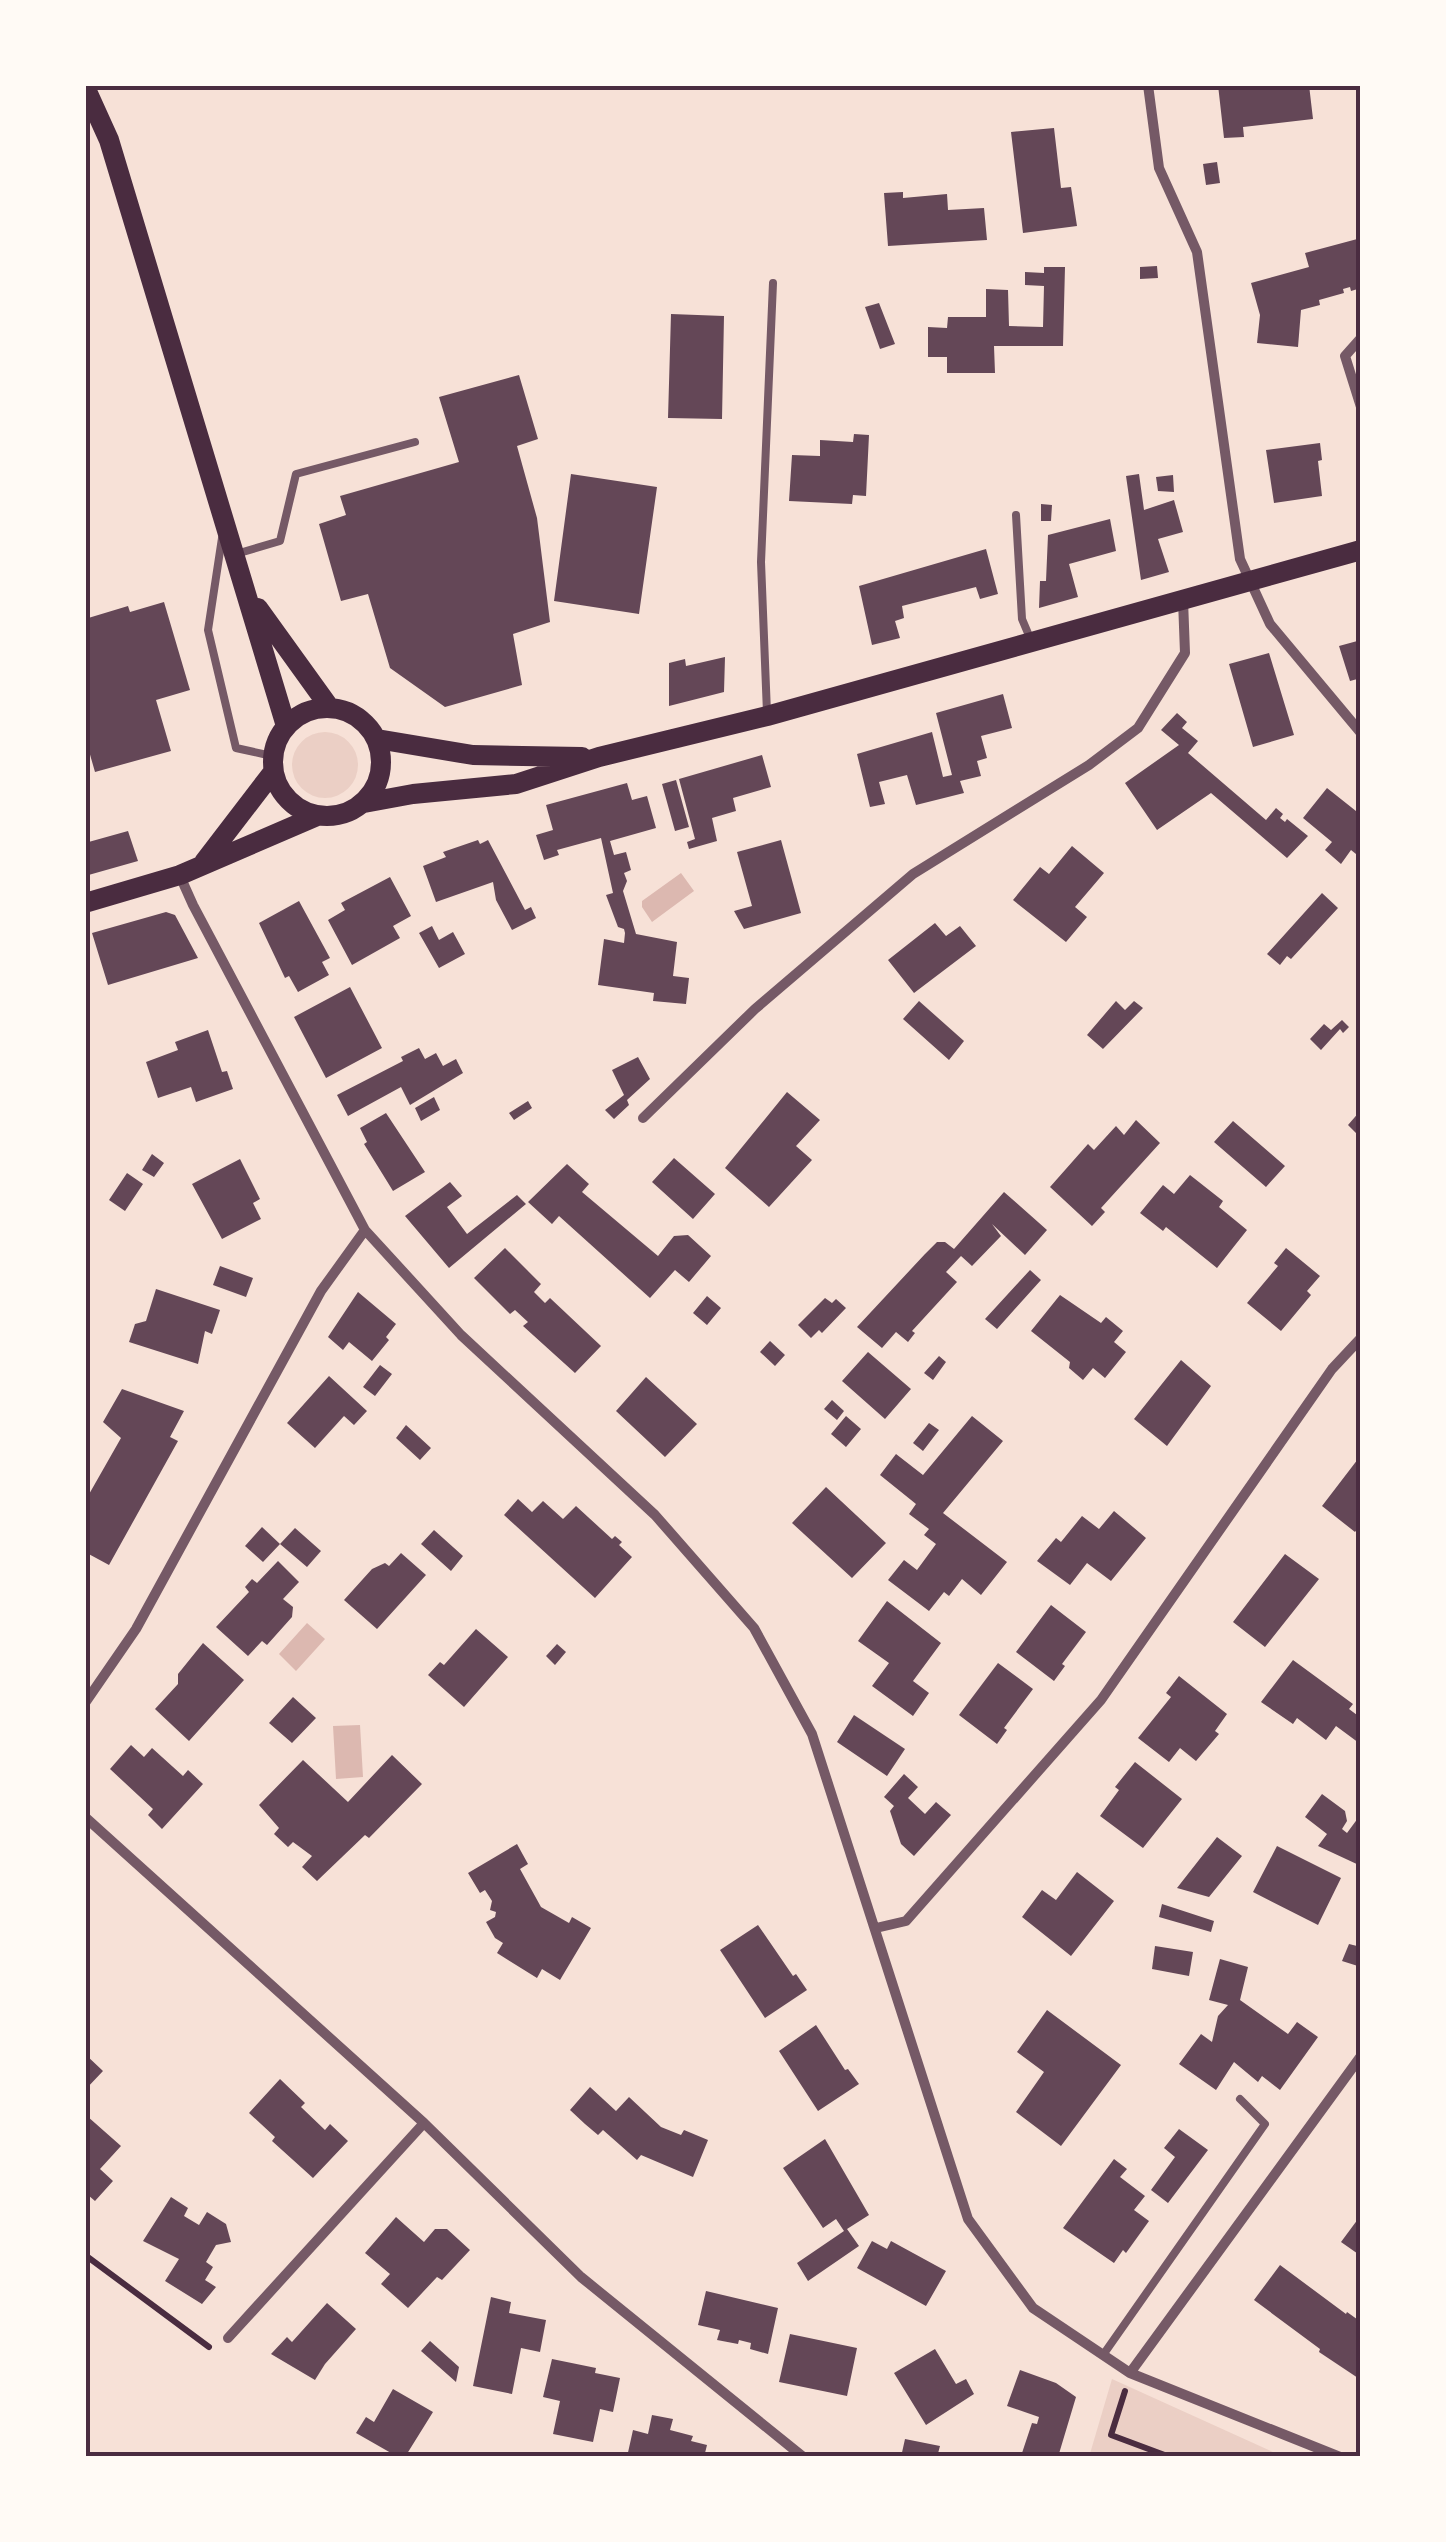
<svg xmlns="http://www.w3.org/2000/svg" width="1446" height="2542" viewBox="0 0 1446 2542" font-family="'Golos Text',sans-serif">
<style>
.green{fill:#ebcfc5}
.water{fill:#dcb8b0}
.building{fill:#644757}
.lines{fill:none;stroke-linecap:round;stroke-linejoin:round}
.path{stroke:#4a2c40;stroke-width:6}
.service{stroke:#755966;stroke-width:8}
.minor{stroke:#755966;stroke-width:10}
.secondary{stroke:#4a2c40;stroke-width:20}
.neatline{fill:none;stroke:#4a2c40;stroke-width:4}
</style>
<rect width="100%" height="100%" fill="#f7e1d7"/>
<path class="green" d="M292 765a33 33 0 1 1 66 0a33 33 0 1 1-66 0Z
M1112,2379L1284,2457H1089Z"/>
<path class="water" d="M681,873L694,891L652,922L642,907V901Z
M307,1623L325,1639L296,1671L279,1654Z
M360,1725L363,1777L336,1779L333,1726Z"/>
<path class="building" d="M1218,85H1309L1313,119L1243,127L1244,137L1224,138Z
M1054,128L1061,188L1071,187L1077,226L1023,233L1011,132Z
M1217,162L1220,183L1206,185L1203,164Z
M903,192V198L947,194L948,210L984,208L987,240L888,246L884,193Z
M1361,238V288L1351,291L1350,287L1343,289L1344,293L1319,300L1320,305L1301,310L1298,347L1257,343L1260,315L1251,283L1309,267L1305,253Z
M1157,266L1158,278L1140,279V267Z
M1044,267H1065L1063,346H994L995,373H947V357H928V327L947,328L948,317H986V289L1008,290L1009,326L1043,327L1044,286L1025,285V272L1044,273Z
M879,303L895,344L880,349L865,307Z
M671,314L724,316L722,419L668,418Z
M519,375L538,439L517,446L537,518L550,622L513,634L522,685L445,707L390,668L368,594L341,601L319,524L346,515L340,496L459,462L439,397Z
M854,434L869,435L866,496L853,495L852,504L789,501L792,455L820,456V440L853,442Z
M1320,443L1322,460L1318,461L1322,496L1274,503L1266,450Z
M571,474L657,487L639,614L554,601Z
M1139,474L1144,510L1174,500L1183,532L1158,539L1169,572L1141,580L1126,476Z
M1173,475L1174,492L1158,491L1156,477Z
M1041,504L1052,505L1051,521H1041Z
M1110,519L1116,551L1069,564L1078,597L1039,608L1040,581H1046L1048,535Z
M986,549L998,594L980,599L976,587L902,606L904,618L895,621L900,638L872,645L859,586Z
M164,602L190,690L156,700L171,751L95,772L85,737V619L128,606L130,612Z
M1361,640V678L1350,681L1339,646Z
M1269,653L1294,735L1253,747L1229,664Z
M725,657L724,692L669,706V663L685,659L686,666Z
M1003,694L1012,728L981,736L987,758L977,761L981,776L960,781L964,793L916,805L907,775L879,782L885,804L870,807L857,754L932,732L943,777L952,775L936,713Z
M1177,713L1187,722L1182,728L1198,741L1188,753L1266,820L1276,808L1283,814L1280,818L1285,822L1287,819L1308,836L1287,858L1211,793L1157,830L1125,783L1179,745L1161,730Z
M762,755L771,787L733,798L736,811L712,818L717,841L689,849L687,842L695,839L679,779Z
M676,780L689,827L675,831L662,784Z
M627,783L632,800L647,796L656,828L610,841L614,855L626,852L631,870L624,873L627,881L623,891L636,934L677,942L673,976L689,978L686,1004L653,1001L654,993L598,985L604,939L624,943L625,933L624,929L618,927L606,895L613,893L601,838L557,850L559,855L544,860L536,835L553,830L546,805Z
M1327,788L1361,815V858L1351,850L1341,864L1325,850L1332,842L1303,818Z
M128,831L138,861L85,876V843Z
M478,840L480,844L488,840L525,910L531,907L536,918L512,930L496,900L493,882L436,902L423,866L446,857L443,852Z
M781,840L801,913L744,929L734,911L752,906L737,852Z
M1072,846L1104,873L1075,907L1087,917L1066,942L1013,900L1040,867L1049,874Z
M390,877L411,916L393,926L400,938L352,965L328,920L345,910L341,903Z
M1322,893L1338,908L1291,959L1287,956L1280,965L1267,954Z
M299,901L330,958L322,962L329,975L298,992L289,976L285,978L259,923Z
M166,912L175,915L198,958L108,985L92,933Z
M935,923L946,936L960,926L976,946L914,993L888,960Z
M432,926L439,940L453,932L465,954L439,968L419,933Z
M350,987L382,1048L326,1078L294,1017Z
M919,1001L964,1041L949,1060L903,1019Z
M1116,1001L1125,1010L1134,1001L1143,1008L1103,1049L1087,1035Z
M1342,1020L1349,1027L1343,1033L1340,1029L1321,1050L1310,1039L1324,1024L1331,1030Z
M208,1030L222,1072L227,1071L233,1089L196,1102L191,1087L158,1098L146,1062L178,1050L175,1042Z
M419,1048L425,1059L436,1053L443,1066L456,1059L463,1073L410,1105L401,1087L348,1116L337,1095L403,1061L401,1057Z
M638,1057L650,1079L627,1100L629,1105L614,1119L605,1110L624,1095L612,1070Z
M787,1092L820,1120L796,1146L812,1160L769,1207L725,1168Z
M434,1097L440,1110L421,1121L415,1108Z
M528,1101L532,1108L514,1120L509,1113Z
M1361,1110V1138L1348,1125Z
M386,1113L425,1172L393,1191L364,1144L367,1142L360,1128Z
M1136,1120L1160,1143L1101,1208L1105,1212L1092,1226L1050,1187L1088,1144L1094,1150L1116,1126L1124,1135Z
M1233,1121L1285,1166L1266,1187L1214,1142Z
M152,1154L164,1163L154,1177L142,1170Z
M674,1158L715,1194L693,1219L652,1182Z
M240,1159L260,1199L253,1203L261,1219L222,1239L192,1184Z
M567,1164L589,1184L582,1192L658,1256L674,1236L688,1235L711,1256L689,1282L675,1270L650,1298L559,1216L552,1224L528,1202Z
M127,1173L143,1184L125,1211L109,1200Z
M1190,1175L1223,1201L1219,1207L1247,1230L1217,1268L1166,1227L1163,1231L1140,1213L1163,1185L1174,1194Z
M450,1182L462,1196L447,1207L467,1234L517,1195L526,1204L449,1268L405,1216Z
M1004,1192L1047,1230L1025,1255L992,1224L1001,1236L972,1266L961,1256L946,1272L957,1282L912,1331L915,1333L908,1342L896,1332L882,1348L857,1327L925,1254L937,1242H945L954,1249Z
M505,1248L541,1284L534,1292L545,1303L550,1298L601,1346L575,1373L523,1326L528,1322L515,1310L510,1314L474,1278Z
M1286,1248L1320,1276L1307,1291L1311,1295L1281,1331L1247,1303L1278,1266L1274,1263Z
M220,1266L253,1278L246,1297L213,1285Z
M1030,1270L1041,1280L997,1329L985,1319Z
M156,1289L220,1310L212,1334L205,1331L198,1364L129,1342L135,1324L146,1321Z
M358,1292L396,1324L386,1337L389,1340L372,1361L349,1342L343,1350L328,1337Z
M1060,1295L1101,1323L1106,1317L1123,1331L1114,1342L1126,1352L1105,1378L1093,1368L1083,1380L1069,1368L1070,1362L1031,1331Z
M707,1296L721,1308L707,1325L693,1313Z
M825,1298L832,1303L836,1299L846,1308L822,1333L819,1330L811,1338L798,1325Z
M770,1341L785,1355L775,1366L760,1352Z
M868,1352L911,1389L885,1419L842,1381Z
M939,1356L946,1362L933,1380L924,1373Z
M1181,1360L1211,1386L1167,1446L1134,1419Z
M380,1365L392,1374L375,1396L363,1387Z
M329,1376L367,1411L354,1425L344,1416L315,1448L287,1423Z
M646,1377L697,1424L665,1457L616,1411Z
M122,1389L184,1411L170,1437L178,1441L109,1565L85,1552V1494L88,1496L121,1438L103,1422Z
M832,1400L844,1411L837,1420L824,1409Z
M846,1416L861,1429L846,1447L831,1434Z
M972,1416L1003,1441L943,1513L1007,1562L981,1595L962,1579L949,1596L944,1592L929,1611L888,1580L904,1560L917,1570L936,1544L924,1535L929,1529L909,1514L916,1504L880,1475L896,1454L923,1475Z
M929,1423L939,1430L923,1451L913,1443Z
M406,1425L431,1448L420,1460L396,1438Z
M1358,1459L1361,1462V1524L1355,1532L1322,1506Z
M826,1487L886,1543L852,1578L792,1523Z
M518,1499L532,1512L543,1501L563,1519L576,1506L612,1539L615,1536L622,1542L619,1545L632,1557L595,1598L504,1515Z
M1114,1511L1146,1538L1111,1581L1087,1563L1070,1585L1037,1561L1056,1538L1061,1542L1082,1516L1099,1529Z
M262,1527L280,1544L263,1562L245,1546Z
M295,1528L321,1551L307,1567L280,1544Z
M434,1530L463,1556L451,1571L421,1544Z
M401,1553L426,1575L377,1629L344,1600L372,1569L385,1563L389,1566Z
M1285,1554L1319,1579L1265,1647L1233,1622Z
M278,1561L299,1582L283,1599L293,1607L292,1617L267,1645L262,1641L248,1656L216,1627L249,1592L245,1587L252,1579L257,1583Z
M887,1601L941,1643L913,1681L929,1693L913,1716L872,1686L889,1663L858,1641Z
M1051,1605L1086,1632L1062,1664L1065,1666L1054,1681L1016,1652Z
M476,1629L508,1657L464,1707L428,1675L440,1662L444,1665Z
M203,1643L244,1680L189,1741L155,1709L178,1684V1674Z
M557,1644L566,1652L555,1665L546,1656Z
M1293,1660L1353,1704L1349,1709L1361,1718L1359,1743L1336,1726L1326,1740L1297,1718L1293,1724L1261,1702Z
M998,1663L1033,1689L1004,1728L1007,1730L997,1744L959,1715Z
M1179,1676L1227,1714L1215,1731L1219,1734L1196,1761L1180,1748L1169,1762L1138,1738L1171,1697L1166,1693Z
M293,1697L316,1718L292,1743L269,1723Z
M854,1715L905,1749L887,1776L837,1742Z
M131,1745L144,1757L152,1748L183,1776L188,1770L203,1784L162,1829L148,1815L153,1809L110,1769Z
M392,1755L422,1784L369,1838L365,1835L317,1881L302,1867L312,1856L293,1842L288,1847L274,1834L279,1828L259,1805L303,1760L348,1802Z
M1135,1762L1182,1799L1143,1848L1100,1816L1119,1790L1115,1787Z
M904,1774L918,1787L908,1798L925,1814L936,1802L951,1815L914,1856L901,1844L890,1811L894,1806L884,1797Z
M1322,1794L1345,1811L1347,1821L1342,1829L1347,1833L1361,1814V1866L1318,1846L1327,1834L1305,1817Z
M1217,1837L1242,1856L1209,1897L1177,1888Z
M517,1844L528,1864L520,1869L541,1907L569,1923L572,1917L591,1928L560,1980L542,1969L537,1978L497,1953L503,1943L495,1938L486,1922L495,1917L496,1912L490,1910L492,1901L485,1890L480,1893L468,1873Z
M1277,1846L1341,1878L1318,1925L1253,1892Z
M1077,1872L1114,1901L1071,1956L1022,1917L1042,1890L1056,1900Z
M1162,1904L1214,1921L1211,1932L1159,1917Z
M758,1925L793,1976L796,1974L807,1990L765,2018L720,1950Z
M1349,1944L1361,1947V1967L1342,1961Z
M1155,1946L1193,1952L1189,1976L1152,1969Z
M1220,1959L1248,1967L1240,2000L1288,2034L1297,2022L1318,2037L1280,2090L1262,2076L1258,2082L1234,2062L1216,2090L1179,2064L1201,2034L1212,2042L1218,2016L1228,2005L1209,2000Z
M1047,2010L1121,2065L1061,2146L1016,2112L1044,2072L1017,2052Z
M816,2025L845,2070L848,2069L859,2084L818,2111L779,2051Z
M85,2054L103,2071L85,2090Z
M280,2079L305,2103L301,2107L325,2130L330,2124L348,2141L313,2178L272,2141L275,2137L249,2113Z
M590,2087L616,2111L629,2097L661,2127L681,2135L684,2130L708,2140L693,2177L641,2155L637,2160L603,2130L598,2135L585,2124L570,2110Z
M87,2116L121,2146L100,2169L113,2181L95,2201L88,2195L85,2198Z
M1179,2129L1208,2150L1168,2203L1151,2190L1175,2157L1164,2148Z
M825,2139L869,2215L847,2229L859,2246L808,2281L797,2263L844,2231L836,2219L823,2228L783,2168Z
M1114,2159L1127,2169L1120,2177L1145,2196L1134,2210L1149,2221L1126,2253L1123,2250L1114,2263L1063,2228Z
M171,2197L188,2208L184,2216L199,2225L207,2212L226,2224L231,2242L216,2245L206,2262L213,2267L205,2280L216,2287L202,2304L165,2281L179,2259L143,2241Z
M1361,2215V2256L1341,2242Z
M396,2217L424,2242L435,2229H447L470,2250L442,2280L437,2277L408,2308L381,2284L390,2274L365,2253Z
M872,2241L887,2249L891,2241L946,2271L926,2306L857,2268Z
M1280,2265L1346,2314L1347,2312L1361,2322V2380L1319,2352L1320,2349L1254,2300Z
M706,2291L778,2308L768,2354L750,2349L751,2343L739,2340L738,2344L717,2340L720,2330L698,2325Z
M491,2297L511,2302L509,2313L546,2320L540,2352L521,2348L512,2394L473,2386Z
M327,2303L356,2329L325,2364L315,2380L271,2354L287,2337L292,2342Z
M790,2334L857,2348L847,2396L779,2382Z
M430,2341L459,2367L456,2382L421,2351Z
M935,2349L956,2384L966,2379L974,2394L926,2425L894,2373Z
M552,2359L596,2368L595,2373L620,2378L613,2412L600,2409L593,2442L553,2434L560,2401L543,2397Z
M1020,2370L1056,2383L1076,2397L1058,2457L1021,2456L1032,2423L1037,2424L1039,2417L1007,2406Z
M393,2389L433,2412L405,2457H398L356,2433L366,2417L374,2422Z
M652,2415L673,2419L670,2430L693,2436L691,2441L707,2445L704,2457H627L633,2430L648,2434Z
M905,2439L940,2446L937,2457H901Z"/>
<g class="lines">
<path class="path" d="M85,2255L209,2347
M1125,2391L1111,2435L1170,2457"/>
<path class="service" d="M1016,515L1022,619L1030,638
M222,538L208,630L236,748L272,756
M236,554L280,541L296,474L415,442
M767,713L761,562L773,283
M1103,2355L1265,2124L1240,2099"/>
<path class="minor" d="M1148,85L1159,168L1197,252L1240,559L1270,624L1361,733
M1361,338L1345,356L1361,407
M180,876L193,905L365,1230L461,1335L655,1515L754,1628L812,1734L968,2219L1033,2308L1130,2373L1340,2457
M643,1118L755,1009L913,874L1089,765L1138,728L1185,653L1183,600
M85,1703L136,1629L321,1291L365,1230
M85,1817L424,2123L581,2277L802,2456
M876,1928L906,1921L1101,1700L1332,1369L1361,1338
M228,2338L424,2123
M1130,2373L1361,2056"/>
<path class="secondary" d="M85,87L109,140L286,726
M258,608L330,708
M273 762a54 54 0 1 1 108 0a54 54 0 1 1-108 0Z
M377,739L473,755L582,757
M364,803L413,794L516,784L599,757L767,716L1361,550
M204,862L273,772
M85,903L180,875L317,816"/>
</g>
<rect width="1446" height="2542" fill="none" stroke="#fffaf5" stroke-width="175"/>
<rect x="88" y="88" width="1270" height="2366" class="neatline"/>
</svg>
